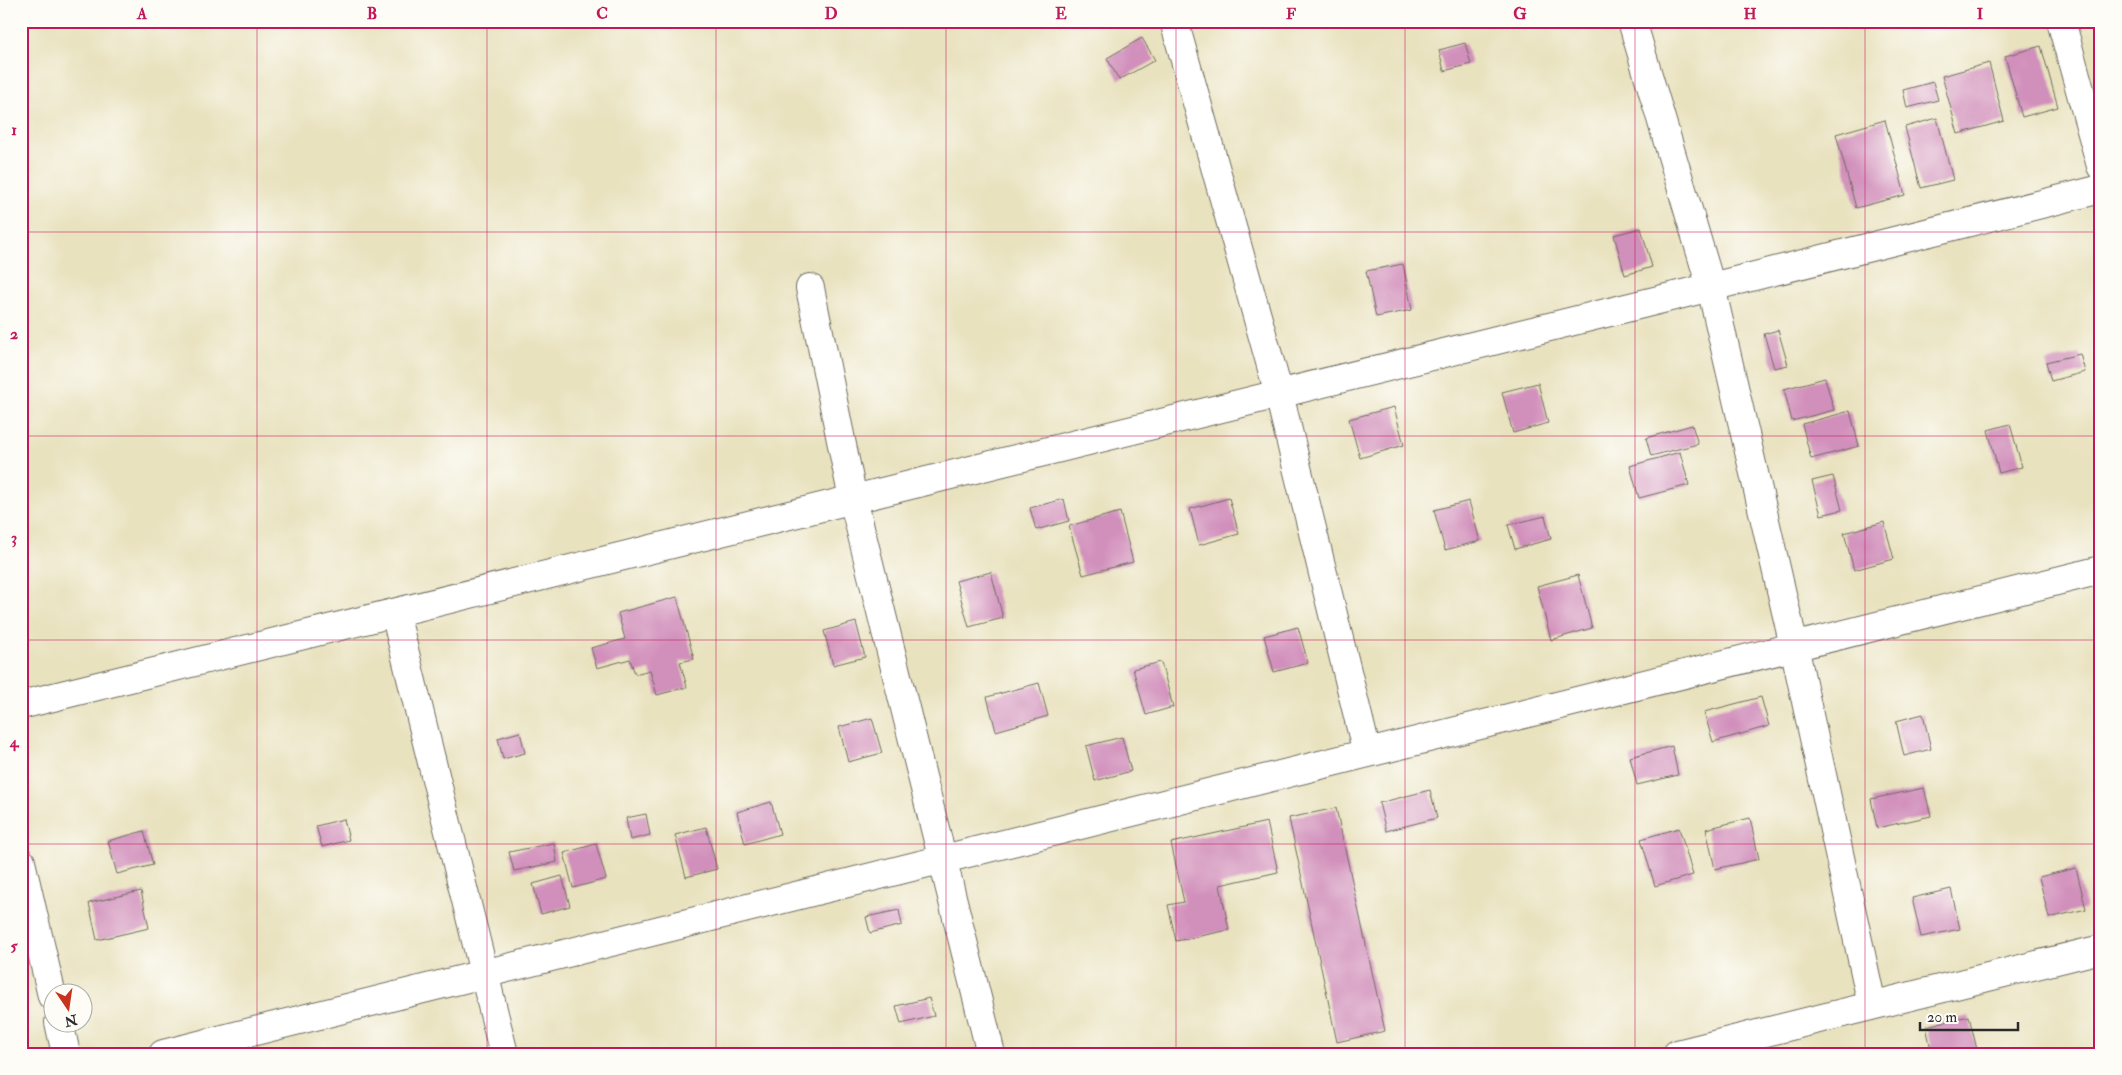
<svg xmlns="http://www.w3.org/2000/svg" width="2122" height="1075" viewBox="0 0 2122 1075" font-family="'IM FELL Double Pica',serif">
<style>
.building{fill:#d18fbb}
.lines{fill:none;stroke-linecap:round;stroke-linejoin:round}
.street-casing{stroke:#6e6b5f;stroke-width:30}
.street{stroke:#fff;stroke-width:28}
.grid{fill:none;stroke:#c2185b;stroke-width:1;stroke-opacity:0.55}
.neatline{fill:none;stroke:#c2185b;stroke-width:2}
.grid-label{font-size:16px;text-anchor:middle;font-weight:bold;fill:#c2185b}
</style>
<rect width="100%" height="100%" fill="#fdfcf7"/>
<filter id="ink" filterUnits="userSpaceOnUse"><feTurbulence type="fractalNoise" baseFrequency=".02" numOctaves="2"/><feDisplacementMap in="SourceGraphic" scale="10" xChannelSelector="R" yChannelSelector="G"/><feConvolveMatrix kernelMatrix="1 2 1 2 8 2 1 2 1" color-interpolation-filters="sRGB"/></filter>
<filter id="wash" filterUnits="userSpaceOnUse"><feTurbulence type="fractalNoise" baseFrequency=".0096" numOctaves="4" result="noise"/><feDisplacementMap in="SourceGraphic" scale="20" xChannelSelector="R" yChannelSelector="G"/><feGaussianBlur stdDeviation="1.12" result="paint"/><feColorMatrix in="noise" values="0 0 0 0 0 0 0 0 0 0 0 0 0 0 0 0 0 1.4 0 .05"/><feComposite in="paint" operator="in"/></filter>
<g filter="url(#wash)">
<rect width="100%" height="100%" fill="#e9e2bf"/>
<g id="blocks">
<path class="building" d="M1142,38L1155,60L1119,80L1107,58Z
M1465,43L1471,64L1444,71L1439,50Z
M2041,46L2058,107L2022,117L2005,56Z
M1989,63L2004,121L1958,134L1942,76Z
M1933,82L1938,100L1907,108L1903,90Z
M1937,118L1953,180L1921,188L1905,127Z
M1885,120L1905,195L1856,208L1836,134Z
M1641,228L1652,267L1625,275L1614,235Z
M1403,264L1412,310L1376,317L1366,271Z
M1778,330L1788,365L1774,368L1764,334Z
M2080,354L2085,372L2051,381L2046,362Z
M1825,378L1834,410L1792,421L1784,389Z
M1538,383L1548,423L1513,433L1502,392Z
M1394,407L1404,445L1360,458L1349,419Z
M1850,411L1859,446L1811,459L1802,424Z
M2010,424L2022,467L1999,473L1988,430Z
M1692,425L1698,444L1651,456L1646,438Z
M1680,452L1689,485L1639,498L1630,466Z
M1833,476L1842,510L1821,515L1812,481Z
M1229,498L1239,534L1199,545L1190,509Z
M1064,499L1069,521L1036,530L1030,508Z
M1469,501L1480,541L1445,550L1434,510Z
M1120,512L1133,562L1083,575L1069,526Z
M1545,516L1551,539L1515,549L1508,525Z
M1884,522L1894,559L1854,570L1844,533Z
M991,572L1003,618L969,627L956,581Z
M1578,575L1592,628L1551,640L1537,586Z
M677,597L694,659L680,662L687,687L657,695L650,670L635,674L630,659L597,668L591,648L625,639L618,613Z
M856,622L865,657L833,665L824,631Z
M1298,627L1308,663L1274,672L1264,636Z
M1161,662L1173,707L1146,715L1133,669Z
M1039,683L1048,716L996,731L987,697Z
M1761,697L1769,726L1713,742L1704,712Z
M1923,714L1931,749L1904,756L1896,721Z
M872,718L882,753L848,762L839,727Z
M520,732L525,753L503,759L498,738Z
M1122,737L1131,771L1095,781L1086,746Z
M1672,746L1678,775L1637,785L1630,757Z
M1924,788L1931,816L1877,828L1871,799Z
M1430,790L1437,818L1386,831L1379,803Z
M771,802L780,834L745,844L737,812Z
M1336,808L1385,1031L1337,1042L1289,818Z
M646,814L650,835L630,840L626,818Z
M1750,818L1759,859L1715,869L1706,829Z
M344,819L349,840L322,847L316,826Z
M1267,822L1278,872L1220,885L1229,930L1176,941L1168,905L1184,902L1171,843Z
M706,827L717,869L686,877L675,835Z
M1679,828L1693,875L1655,886L1641,839Z
M144,831L153,865L117,874L108,841Z
M554,843L557,862L514,871L509,852Z
M596,844L606,879L573,888L564,853Z
M2076,868L2086,909L2049,918L2039,877Z
M562,876L570,906L541,914L533,884Z
M1951,889L1960,929L1921,937L1912,898Z
M141,891L149,928L97,940L89,903Z
M899,910L902,925L870,933L866,917Z
M929,998L934,1016L901,1024L896,1006Z
M1969,1016L1978,1054H1932L1926,1026Z"/>
</g>
</g>
<g filter="url(#ink)">
<use href="#blocks" fill-opacity="0" stroke="#6e6b5f" stroke-width="1"/>
<g class="lines">
<defs>
<path id="street" d="M1174,21L1279,394L1367,753
M1632,21L1711,287L1794,646L1872,1005
M2061,21L2101,166
M810,288L853,499L991,1054
M395,613L504,1054
M21,705L1711,287L2101,189
M21,862L52,996
M59,1022L66,1054
M163,1054L2101,570
M1677,1054L2101,949"/>
</defs>
<use href="#street" class="street-casing"/>
<use href="#street" class="street"/>
</g>
</g>
<path class="grid" d="M257,21V1054M487,21V1054M716,21V1054M946,21V1054M1176,21V1054M1405,21V1054M1635,21V1054M1865,21V1054M21,232H2101M21,436H2101M21,640H2101M21,844H2101"/>
<rect width="2122" height="1075" fill="none" stroke="#fdfcf7" stroke-width="55"/>
<g transform="translate(68 1008) rotate(167)"><circle r="24" fill="#fdfcf7" stroke="#a9a8a5"/>
<path d="M0-4L9 19L0 12L-9 19Z" fill="#c8321e"/>
<text y="-8" font-size="14" font-weight="bold" text-anchor="middle" fill="#2b2b2b">N</text>
</g>
<path d="M1920 1022v8h98v-8" fill="none" stroke="#2b2b2b" stroke-width="2.5"/>
<text x="1927" y="1022" font-size="15" fill="#2b2b2b" stroke="#fdfcf7" stroke-width="4" paint-order="stroke">20 m</text>
<rect x="28" y="28" width="2066" height="1020" class="neatline"/>
<g class="grid-label">
<text x="142" y="19">A</text>
<text x="372" y="19">B</text>
<text x="602" y="19">C</text>
<text x="831" y="19">D</text>
<text x="1061" y="19">E</text>
<text x="1291" y="19">F</text>
<text x="1520" y="19">G</text>
<text x="1750" y="19">H</text>
<text x="1980" y="19">I</text>
<text x="14" y="135">1</text>
<text x="14" y="339">2</text>
<text x="14" y="543">3</text>
<text x="14" y="747">4</text>
<text x="14" y="951">5</text>
</g>
</svg>
